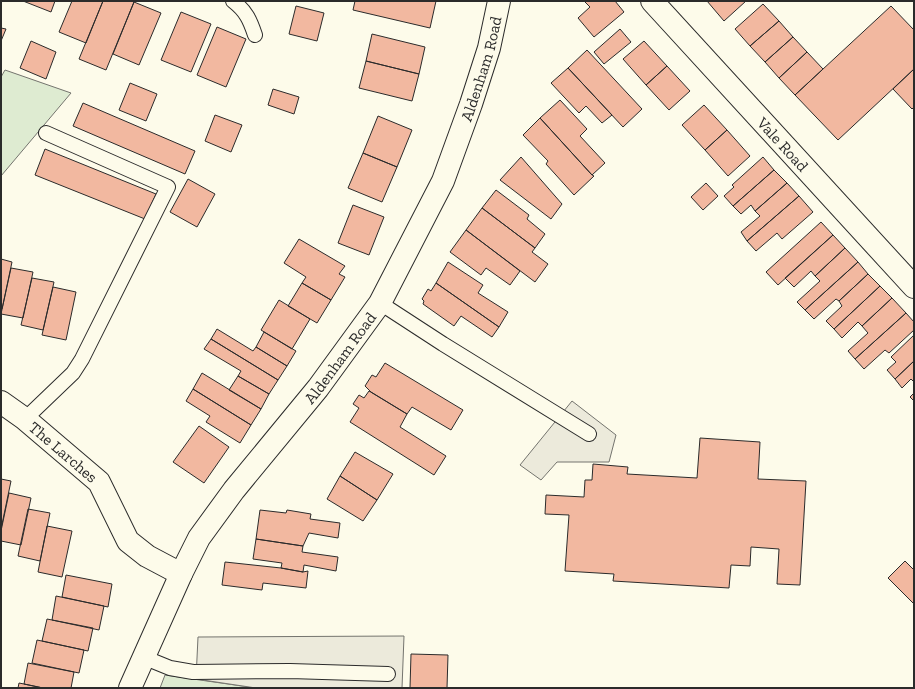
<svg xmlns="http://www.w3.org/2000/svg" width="915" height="689" viewBox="0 0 915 689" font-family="'Zilla Slab',serif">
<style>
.green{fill:#deebd1;stroke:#74746e}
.parking{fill:#eceadb;stroke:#74746e}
.building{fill:#f2b8a0;stroke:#2b2b2b}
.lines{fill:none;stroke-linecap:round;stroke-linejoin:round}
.service-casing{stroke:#2b2b2b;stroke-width:16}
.minor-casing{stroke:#2b2b2b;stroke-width:24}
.tertiary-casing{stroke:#2b2b2b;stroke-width:24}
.secondary-casing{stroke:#2b2b2b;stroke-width:24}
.service{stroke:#fdfbea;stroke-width:14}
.minor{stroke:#fdfbea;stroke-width:22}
.tertiary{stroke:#fdfbea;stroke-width:22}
.secondary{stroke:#fdfbea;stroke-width:22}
.labels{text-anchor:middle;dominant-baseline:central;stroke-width:3;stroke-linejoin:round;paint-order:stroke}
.street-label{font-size:16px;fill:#2b2b2b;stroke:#fdfbea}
</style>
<rect width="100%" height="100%" fill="#fdfbea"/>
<path class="green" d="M5,70L71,93L1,176V77Z
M165,675L256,688H160Z"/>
<path class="parking" d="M572,401L616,435L609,462H557L541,480L520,465Z
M404,636L402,688H256L196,679L198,637Z"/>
<path class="building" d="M23,1H55L51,12Z
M72,1H103L86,43L59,32Z
M103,1H132L134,2L106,70L79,59Z
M355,1H436L430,28L353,10Z
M585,1H615L624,12L594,37L578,18L590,7L585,2Z
M707,1H746L724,21Z
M134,2L161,13L139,65L113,54Z
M763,4L779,21L750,46L735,29Z
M296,6L324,13L317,41L289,34Z
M891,6L914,30V69L838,140L795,95Z
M181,12L211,24L191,72L161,60Z
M779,21L793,37L765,62L750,46Z
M217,27L246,39L226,87L197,75Z
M1,28L6,29L1,41Z
M620,29L631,42L604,64L594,52Z
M372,34L425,47L419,74L366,61Z
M793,37L807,52L779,78L765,62Z
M31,41L56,52L46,79L20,68Z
M644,41L667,66L646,85L623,59Z
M587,50L642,109L623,127L568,68Z
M807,52L823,69L795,95L779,78Z
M366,61L419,74L412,101L359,88Z
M667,66L690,91L669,110L646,85Z
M568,68L612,115L602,123L586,106L579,113L551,83Z
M914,69V107L912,109L893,89Z
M130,83L157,94L146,121L119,110Z
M273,89L299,97L294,114L268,105Z
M560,100L587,129L580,136L605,163L592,175L540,118Z
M83,103L195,151L185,174L73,126Z
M704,105L727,130L705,150L682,125Z
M215,115L242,125L231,152L205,141Z
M378,116L412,130L397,167L363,153Z
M540,118L592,175L594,176L574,195L546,164L548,161L523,135Z
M727,130L750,156L728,176L705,150Z
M45,149L156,194L145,219L35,175Z
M363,153L397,167L382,202L348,188Z
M521,157L562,204L551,219L500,180Z
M763,157L774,170L733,206L724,196L734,187L732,185Z
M774,170L787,183L755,211L751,205L741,214L733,206Z
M188,179L215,194L197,227L170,212Z
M706,183L718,196L703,210L691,197Z
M787,183L799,196L747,241L741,232L760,216L755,211Z
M496,190L529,215L527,219L545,234L535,248L482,208Z
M799,196L813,212L782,239L777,233L756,251L747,241Z
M353,205L384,217L369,255L338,243Z
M482,208L535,248L532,252L548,264L535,282L466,230Z
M821,222L833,235L778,285L766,272Z
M466,230L520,271L510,285L486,268L481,275L450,252Z
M833,235L845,248L815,276L811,271L794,287L785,278Z
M299,239L345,266L339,274L345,277L331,300L302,283L306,277L284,263Z
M845,248L858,262L805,310L797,302L820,281L815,276Z
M1,259L12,262L2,309H1Z
M448,262L483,285L478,293L508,312L499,327L436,283Z
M858,262L868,274L839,301L836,299L814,319L805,310Z
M11,268L33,272L23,318L1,314Z
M868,274L880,286L834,329L826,321L842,306L839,301Z
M32,278L54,282L43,330L21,325Z
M302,283L331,300L317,323L288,306Z
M436,283L499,327L492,337L461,316L454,326L423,304L424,301L422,299L428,289L431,291Z
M880,286L892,298L862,326L858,322L842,338L834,329Z
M53,287L76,292L66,340L42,335Z
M892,298L906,313L855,359L848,351L868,333L862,326Z
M279,300L310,319L292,349L261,330Z
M906,313L914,322V330L889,353L885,350L864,369L855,359Z
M217,329L253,351L256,347L287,366L278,380L211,339Z
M264,332L296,351L287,366L256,347Z
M914,335V361L895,379L887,370L896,362L891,357Z
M211,339L278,380L269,394L238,376L241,371L204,349Z
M914,361V382L911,379L902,388L895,379Z
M385,363L463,410L451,430L412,407L407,414L371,392L365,386L372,375L376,377Z
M202,373L261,409L251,425L193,389Z
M238,376L269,394L261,409L229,390Z
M193,389L251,425L240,443L206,422L210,416L186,401Z
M369,391L407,414L400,427L446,456L434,475L350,422L359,408L353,404L359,395L364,398Z
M914,393V401L910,397Z
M199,426L229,447L204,483L173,462Z
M700,438L760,442L758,479L806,481L800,585L777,584L779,549L751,547L750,566L731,565L729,588L613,581L614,574L565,571L569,515L545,514L546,495L584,497L585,480H592L593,464L628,467L627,474L697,478Z
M355,452L393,474L377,500L340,476Z
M340,476L377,500L363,521L327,499Z
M1,479L11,481L1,529Z
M9,493L31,498L21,545L1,541V531Z
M28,509L50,513L40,561L18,556Z
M260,510L286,513L287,510L311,514L310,519L340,523L338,538L309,533L303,546L256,539Z
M47,526L72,531L62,577L38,572Z
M256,539L303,546L302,552L338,557L336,571L304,565L303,572L281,568L282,563L253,559Z
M905,561L914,570V604L888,578Z
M225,562L281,568L303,572L308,571L306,588L263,583L262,590L222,585Z
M66,575L112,584L108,607L62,597Z
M56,596L104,606L99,630L52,620Z
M47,619L93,628L88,651L42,641Z
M37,640L84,650L79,673L32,663Z
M411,654L448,655L447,688H410Z
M28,663L74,672L71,688H43L24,684Z
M19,683L24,684L43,688H18Z"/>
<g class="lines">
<defs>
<path id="service" d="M233,1C246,11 250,20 255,35
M380,303L443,344L589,434
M25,419L73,373L82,359L168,187L46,133
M143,657L170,668L193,672L290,671L388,674"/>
<g id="minor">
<path id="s1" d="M1,402L25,419L99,482L128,541L147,556L181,574"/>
</g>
<g id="tertiary">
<path id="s2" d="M652,1L914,287"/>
</g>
<g id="secondary">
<path id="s3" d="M130,688L181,574L199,538L234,490L318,388L380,303L443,181L471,104L489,48L499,1"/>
</g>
</defs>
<use href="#service" class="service-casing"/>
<use href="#minor" class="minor-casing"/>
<use href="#tertiary" class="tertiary-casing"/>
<use href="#secondary" class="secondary-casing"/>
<use href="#service" class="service"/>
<use href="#minor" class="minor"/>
<use href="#tertiary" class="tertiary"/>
<use href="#secondary" class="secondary"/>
</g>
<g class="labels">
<g class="street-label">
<text stroke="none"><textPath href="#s3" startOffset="718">Aldenham Road</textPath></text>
<text stroke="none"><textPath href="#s2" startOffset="194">Vale Road</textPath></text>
<text stroke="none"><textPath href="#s3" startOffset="394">Aldenham Road</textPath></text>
<text stroke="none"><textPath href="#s1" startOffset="80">The Larches</textPath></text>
</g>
</g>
<rect width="915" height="689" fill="none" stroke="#2b2b2b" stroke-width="4"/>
</svg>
